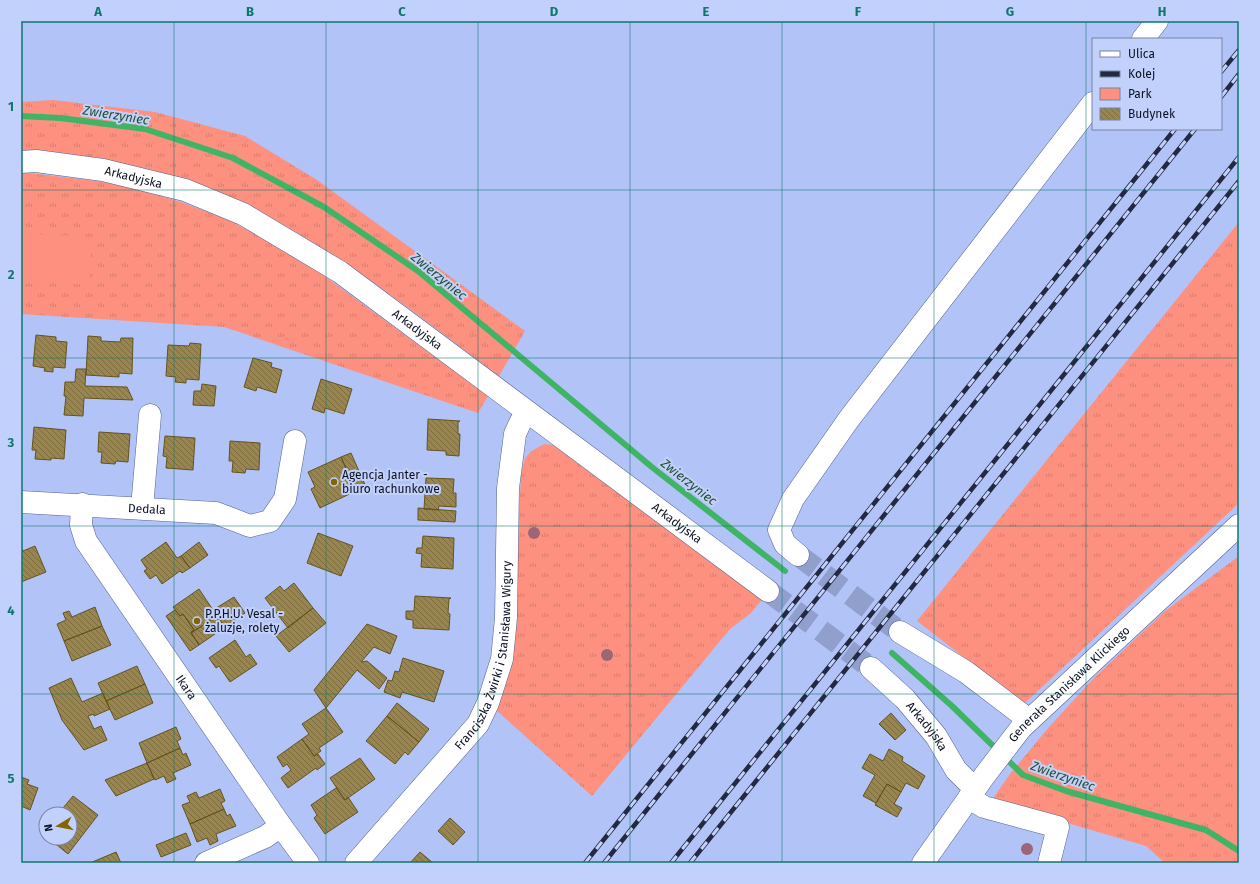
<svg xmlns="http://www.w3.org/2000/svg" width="1260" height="884" viewBox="0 0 1260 884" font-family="'Fira Sans',sans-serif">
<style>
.grass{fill:url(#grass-tufts)}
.park{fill:#fd907e}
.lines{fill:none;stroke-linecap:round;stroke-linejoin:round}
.stream{stroke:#40b465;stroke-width:6}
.building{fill:url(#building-back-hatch);stroke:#65531b}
.minor-tunnel{stroke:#919fcd;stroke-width:22;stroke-dasharray:22 11;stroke-linecap:butt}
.minor-casing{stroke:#546291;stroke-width:23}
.minor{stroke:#fff;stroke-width:22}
.rail-casing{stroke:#222940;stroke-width:4.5}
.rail{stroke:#c2d1fb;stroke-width:3;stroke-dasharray:9;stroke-linecap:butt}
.tree{fill:#9b6676}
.grid{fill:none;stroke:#0f766e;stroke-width:1;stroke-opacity:0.55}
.poi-dot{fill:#826700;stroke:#c2d1fb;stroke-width:1.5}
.labels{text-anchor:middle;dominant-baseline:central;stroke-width:4;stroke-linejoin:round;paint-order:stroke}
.street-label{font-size:12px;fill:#0b1022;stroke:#c2d1fb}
.poi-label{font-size:12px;fill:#0b1022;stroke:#c2d1fb;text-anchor:start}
.water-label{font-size:13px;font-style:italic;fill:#245030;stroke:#c2d1fb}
.neatline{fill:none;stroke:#0f766e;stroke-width:1.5}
.grid-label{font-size:13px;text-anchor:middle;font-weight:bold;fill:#0f766e}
</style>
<defs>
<pattern id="grass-tufts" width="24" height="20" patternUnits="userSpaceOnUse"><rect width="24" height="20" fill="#fd907e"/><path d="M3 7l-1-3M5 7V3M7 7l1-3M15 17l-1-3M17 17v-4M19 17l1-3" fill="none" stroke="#d87b6d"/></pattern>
<pattern id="building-back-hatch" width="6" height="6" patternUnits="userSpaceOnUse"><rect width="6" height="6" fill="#99864f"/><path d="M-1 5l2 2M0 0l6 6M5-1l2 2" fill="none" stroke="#7b6c41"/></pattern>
</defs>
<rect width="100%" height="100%" fill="#b2c3f8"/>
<path class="grass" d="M53,100L155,112L245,136L317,180L525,331L499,376C418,316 339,251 249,207C235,200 222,193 208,187C148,165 84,156 21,151V102Z
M21,172L105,182L137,189L181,202L231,221L311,266L488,396L478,413L224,327L21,314Z
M1239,222V503L1024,704L917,621Z
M544,444L553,445L741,584L764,597L751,613L730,629L592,796L496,710L515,594L521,476C524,457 526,453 544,444Z
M1239,556V863H1165L1146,846L991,801L1010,774L1049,727L1093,679L1165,611Z"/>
<path class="park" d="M21,233L91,237L89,285L21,280Z"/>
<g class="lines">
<path class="stream" d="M21,116L60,118L145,129L233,158L324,207L418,271L653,468L785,571
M892,653L952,706L1023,775L1066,791L1206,830L1239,851"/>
</g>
<path class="building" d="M36,335L56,337V341L67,342L65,368L53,367V372L44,371L45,368L33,366Z
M88,336L101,337V341L120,342L121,338H133L132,374L119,373V377L86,375Z
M190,343L201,344L199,380L186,379V383L175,382L176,377L166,376L168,345L189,346Z
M253,358L272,363L271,367L282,370L276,393L257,387L256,391L244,387Z
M76,369H86L85,386L127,387L133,400L84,398L83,416L64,415L66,396H64L65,382H75Z
M321,379L352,389L344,414L325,408L324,413L312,409Z
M202,384L216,386L214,406L193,405L194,391H201Z
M428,419L460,421L458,422V434H460L459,456L446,455V451L427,450Z
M34,427L66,430L64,459L51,458V460L35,459L36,450H32Z
M99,432L130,434L128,462L116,461L115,464L101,463L102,452H98Z
M165,436L195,438L193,470L166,468L167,457L163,456Z
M230,441L260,443L259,470L246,469L245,473L232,472L233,461H229Z
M351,453L366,487L356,491L341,457Z
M341,457L356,491L320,508L311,489L315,487L308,472Z
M426,478L454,479L453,493H456V507L439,506L438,510L424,509Z
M418,508L456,511L455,522L418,520Z
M318,533L353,546L341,576L307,563Z
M423,536L454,538L453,569L421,567L422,554L416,553L417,548H422Z
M166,542L177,558L181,556L190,568L182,573L180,571L162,584L156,575L150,579L144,571L147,569L141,560Z
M199,542L208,555L190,568L181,556Z
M35,546L46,572L21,582V548L23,551Z
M294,583L313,608L288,628L265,598L280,586L284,591Z
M199,589L217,616L191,633V632L194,630L183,614L180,616L173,607Z
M415,596L451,598L449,599L448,613L450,614L449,630L413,628V620L406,619V611H414Z
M234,597L245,613L225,627L213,610Z
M95,607L102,626L64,641L57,624L66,620L63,613L69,611L72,617Z
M313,608L326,623L289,652L276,636Z
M175,610L180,616L183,614L194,630L191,632L199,645L190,651L166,616Z
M217,616L225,627L199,645L191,633Z
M367,624L397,636L390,654L374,647L361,662L367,661L387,678L379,689L357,670L326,708L314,690Z
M102,626L111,645L72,661L64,641Z
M235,640L246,657L250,654L257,664L230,682L219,666L216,668L209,658Z
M403,658L444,671L434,702L402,692L400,698L384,692L388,680L392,681L395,671L399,672Z
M137,666L145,684L106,701L98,683Z
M71,678L82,702L103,693L110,709L94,716V714L88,716L94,729L101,726L107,740L84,750L62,720L49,688Z
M145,684L153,703L115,720L106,701Z
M397,703L429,729L419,742L387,716Z
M326,708L343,732L319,748L321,751L314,756L302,739L309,734L302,724Z
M891,713L906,730L895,740L879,724Z
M387,716L419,742L408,755L405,752L395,764L366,741Z
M176,727L181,739L177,741L180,748L147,763L139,743Z
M302,739L314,756L318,754L325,764L317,770L316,768L288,788L281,778L291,770L287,764L283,767L277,757Z
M180,748L183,755L186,753L191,765L173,773L176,779L167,783L164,776L155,780L147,763Z
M889,749L903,757L902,761L925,776L918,789L906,783L901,792L887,784L876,803L863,796L875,775L862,768L870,754L883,761Z
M360,758L375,779L345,800L330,778Z
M147,763L154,779L116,796L105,780Z
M21,777L29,780L27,784L38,788L30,810L21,806Z
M887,784L901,792L894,804L902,808L897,817L875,805Z
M336,788L345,800L348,797L358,812L325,834L314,818L317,815L311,805Z
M220,789L225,801L221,803L224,809L190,824L182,805L190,802L187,796L196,792L199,798Z
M73,796L98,815L68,854L52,841L54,838H70V814H58Z
M224,809L227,816L230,814L236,826L216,834L218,841L210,845L207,838L197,842L190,824Z
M450,818L465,832L453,845L438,831Z
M186,833L191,845L161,857L156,845Z
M116,852L121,863H90Z
M420,852L433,863H410Z"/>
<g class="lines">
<path class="minor-tunnel" d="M798,555L900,632
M768,591L871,668"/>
<defs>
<g id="minor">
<path d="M1143,39L1157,21"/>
<path id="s1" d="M21,162L36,161L103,170L185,190L243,214L340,272L768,591"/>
<path id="s2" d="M21,502L216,513L250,526L270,521L285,499L295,441"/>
<path id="s3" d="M82,504L81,525L86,541L281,826L308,863"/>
<path d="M142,508L150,415"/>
<path d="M798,555L785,544L779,530L793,499L849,419L1093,103"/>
<path d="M900,632L966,672L1029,720"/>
<path id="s4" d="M871,668L905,699L936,736L956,770L975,789"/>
<path d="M969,798L984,807L1058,827L1049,863"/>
<path d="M206,863L265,837L281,826"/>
<path id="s5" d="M356,863L478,724L488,703L502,659L506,618L508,488L515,434L521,421L527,412"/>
<path id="s6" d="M923,863L985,775L1021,728L1239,525"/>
</g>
</defs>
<use href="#minor" class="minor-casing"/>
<use href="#minor" class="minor"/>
<defs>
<path id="rail" d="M1221,72L1239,50
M1221,97L1239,74
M585,863L1175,129
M604,863L1195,129
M671,863L1239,157
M690,863L1239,181"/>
</defs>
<use href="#rail" class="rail-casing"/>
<use href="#rail" class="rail"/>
</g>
<g class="tree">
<circle cx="534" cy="533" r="6"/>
<circle cx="607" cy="655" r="6"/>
<circle cx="1027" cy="849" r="6"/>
</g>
<path class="grid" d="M174,21V863M326,21V863M478,21V863M630,21V863M782,21V863M934,21V863M1086,21V863M21,190H1239M21,358H1239M21,526H1239M21,694H1239"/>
<g class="poi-dot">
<circle cx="334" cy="482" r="4"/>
<circle cx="197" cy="621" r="4"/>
</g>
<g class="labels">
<g class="street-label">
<text stroke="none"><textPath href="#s1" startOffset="114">Arkadyjska</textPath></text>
<text stroke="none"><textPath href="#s1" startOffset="439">Arkadyjska</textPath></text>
<text stroke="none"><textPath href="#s2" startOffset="126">Dedala</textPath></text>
<text stroke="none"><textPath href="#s1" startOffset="763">Arkadyjska</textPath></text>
<text stroke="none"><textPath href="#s5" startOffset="253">Franciszka Żwirki i Stanisława Wigury</textPath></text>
<text stroke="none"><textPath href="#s6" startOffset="232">Generała Stanisława Klickiego</textPath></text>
<text stroke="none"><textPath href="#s3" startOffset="215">Ikara</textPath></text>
<text stroke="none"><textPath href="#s4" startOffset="81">Arkadyjska</textPath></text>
</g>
<g class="poi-label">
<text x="342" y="475">Agencja Janter -<tspan x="342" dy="14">biuro rachunkowe</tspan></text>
<text x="205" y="614">P.P.H.U. Vesal -<tspan x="205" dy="14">żaluzje, rolety</tspan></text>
</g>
<g class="water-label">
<text transform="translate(116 115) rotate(9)">Zwierzyniec</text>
<text transform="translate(439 276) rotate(39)">Zwierzyniec</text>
<text transform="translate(689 482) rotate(38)">Zwierzyniec</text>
<text transform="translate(1063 776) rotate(19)">Zwierzyniec</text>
</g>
</g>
<rect width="1260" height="884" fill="none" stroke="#c2d1fb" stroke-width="44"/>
<rect x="1092" y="38" width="130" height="92" fill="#c2d1fb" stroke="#7984a4"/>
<rect x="1100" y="51" width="20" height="6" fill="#ffffff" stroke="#7984a4"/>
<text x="1128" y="58" font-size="12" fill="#0b1022">Ulica</text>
<rect x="1100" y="71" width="20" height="6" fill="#222940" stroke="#7984a4"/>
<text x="1128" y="78" font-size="12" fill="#0b1022">Kolej</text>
<rect x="1100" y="88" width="20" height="12" fill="#fd907e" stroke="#7984a4"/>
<text x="1128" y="98" font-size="12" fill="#0b1022">Park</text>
<rect x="1100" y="108" width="20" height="12" fill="url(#building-back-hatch)" stroke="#7984a4"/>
<text x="1128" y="118" font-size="12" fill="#0b1022">Budynek</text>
<g transform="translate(58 826) rotate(260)"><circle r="19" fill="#c2d1fb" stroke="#7984a4"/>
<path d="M0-3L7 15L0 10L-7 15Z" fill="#826700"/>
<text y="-6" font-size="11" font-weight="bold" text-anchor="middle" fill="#0b1022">N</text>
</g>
<rect x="22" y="22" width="1216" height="840" class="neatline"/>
<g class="grid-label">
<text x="98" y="16">A</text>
<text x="250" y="16">B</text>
<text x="402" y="16">C</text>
<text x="554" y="16">D</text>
<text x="706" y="16">E</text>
<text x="858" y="16">F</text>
<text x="1010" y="16">G</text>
<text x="1162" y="16">H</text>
<text x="11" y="111">1</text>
<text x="11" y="279">2</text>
<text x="11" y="447">3</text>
<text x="11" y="615">4</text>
<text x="11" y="783">5</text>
</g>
</svg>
